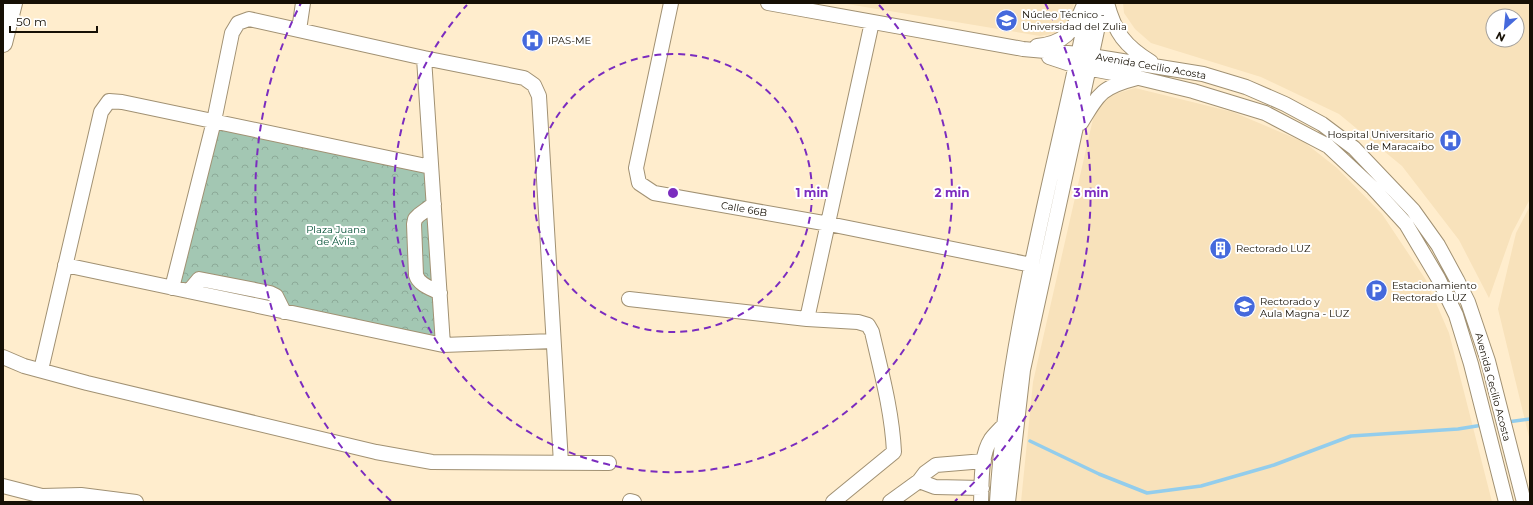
<svg xmlns="http://www.w3.org/2000/svg" width="1533" height="505" viewBox="0 0 1533 505" font-family="Montserrat,sans-serif">
<style>
.built{fill:#f8e2bb;fill-rule:evenodd}
.forest{fill:url(#forest-crowns)}
.lines{fill:none;stroke-linecap:round;stroke-linejoin:round}
.stream{stroke:#93cdec;stroke-width:3.5}
.minor-casing{stroke:#a19173;stroke-width:16}
.major-casing{stroke:#a19173;stroke-width:20}
.minor{stroke:#fff;stroke-width:14}
.major{stroke:#fff;stroke-width:18}
.ring{fill:none;stroke:#7b2cbf;stroke-width:2;stroke-dasharray:7 5}
.labels{text-anchor:middle;dominant-baseline:central;stroke-width:4;stroke-linejoin:round;paint-order:stroke}
.poi-label{font-size:10px;fill:#161005;stroke:#fff;text-anchor:start}
.street-label{font-size:10px;fill:#161005;stroke:#fff}
.park-label{font-size:10px;fill:#025034;stroke:#fff}
.centre{fill:#7b2cbf;stroke:#fff;stroke-width:2}
.ring-label{font-size:12px;text-anchor:middle;font-weight:bold;fill:#7b2cbf;stroke:#fff;stroke-width:4;stroke-linejoin:round;paint-order:stroke}
</style>
<defs>
<pattern id="forest-crowns" width="20" height="18" patternUnits="userSpaceOnUse"><rect width="20" height="18" fill="#a3c7b3"/><path d="M2 6a3 3 0 1 1 6 0M12 15a3 3 0 1 1 6 0" fill="none" stroke="#8caa98"/></pattern>
</defs>
<rect width="100%" height="100%" fill="#ffedcd"/>
<path class="built" d="M841,3H1074L1072,14L1065,27L1056,33L1040,36Z
M1123,3H1530V199L1512,233L1489,298L1459,240L1402,166L1339,114L1261,77L1151,43L1135,29L1124,13ZM1493,16H1517V40H1493Z
M1135,88L1233,112L1304,142L1337,168L1382,214L1426,280L1449,333L1492,502H1021L1033,382L1095,110L1111,95Z
M1530,206V441L1498,309L1516,233Z"/>
<path class="forest" d="M215,124L429,170L440,342L175,286Z"/>
<g class="lines">
<path class="stream" d="M1507,422L1530,419
M1030,441L1099,474L1147,493L1201,486L1274,465L1351,436L1458,429L1483,425"/>
<defs>
<path id="minor" d="M671,3L636,168L639,183L654,193L829,224L1032,265
M768,3L1023,49L1079,54L1203,74L1246,87L1285,104L1322,124L1354,148L1413,210L1438,245L1457,280L1468,302L1488,361L1524,502
M1107,3C1115,33 1125,46 1151,62
M299,30L303,3
M1037,46C1065,43 1073,32 1083,7
M1049,57L1076,66L1139,78L1193,91L1265,113L1328,146L1373,188L1406,224L1438,278L1456,315L1471,364L1506,502
M424,58L524,78L534,85L539,96L561,463
M1081,123C1099,93 1102,87 1137,78
M434,204L419,215L415,219L414,224L416,275C419,285 431,288 440,293
M65,265L443,345L553,341
M172,288L214,121L232,33L238,23L249,19L424,58L443,345
M189,291L199,279L270,293L276,296L284,312
M629,299L807,319L858,322L868,325L872,332C881,371 892,411 894,452L833,502
M807,319L872,22
M3,357L24,366L87,383L376,452L432,462L609,463
M41,370L101,112L109,101L122,102L431,167
M919,481L925,473L936,465L984,461
M3,486L42,496L81,495L136,502
M630,501L634,502
M890,502L919,481L935,487L982,488
M981,502C982,483 980,456 991,439C995,434 1000,429 1004,425
M997,502C1007,333 1056,168 1089,3
M1008,502L1023,370L1103,3"/>
<path id="major" d="M3,43L13,3"/>
</defs>
<use href="#minor" class="minor-casing"/>
<use href="#major" class="major-casing"/>
<use href="#minor" class="minor"/>
<use href="#major" class="major"/>
</g>
<g class="ring">
<circle cx="673" cy="193" r="139"/>
<path d="M879 5A279 279 0 1 1 467 5"/>
<path d="M391 501A418 418 0 0 1 301 3M1045 3A418 418 0 0 1 955 501"/>
</g>
<defs>
<symbol id="university-disc" viewBox="-11 -11 22 22"><circle r="9.5" fill="#4569dc" stroke="#fff"/><path d="M0-5L7-2L0 1L-7-2ZM-4 1L0 2.5L4 1V4Q0 6-4 4Z" fill="#fff"/></symbol>
<symbol id="hospital-disc" viewBox="-11 -11 22 22"><circle r="9.5" fill="#4569dc" stroke="#fff"/><path d="M-5-5h3v3.5h4V-5h3V5h-3V1.5h-4V5h-3Z" fill="#fff"/></symbol>
<symbol id="building-disc" viewBox="-11 -11 22 22"><circle r="9.5" fill="#4569dc" stroke="#fff"/><path d="M-4-6H4V6H1V3H-1V6H-4ZM-2.5-4.3h1.7v1.8h-1.7ZM.8-4.3h1.7v1.8H.8ZM-2.5-1h1.7V.8h-1.7ZM.8-1h1.7V.8H.8Z" fill="#fff"/></symbol>
<symbol id="parking-disc" viewBox="-11 -11 22 22"><circle r="9.5" fill="#4569dc" stroke="#fff"/><path d="M-3.5-5.5H1a3.5 3.5 0 0 1 0 7H-1V5.5H-3.5ZM-1-3.4V-.6H.8a1.4 1.4 0 0 0 0-2.8Z" fill="#fff"/></symbol>
</defs>
<g fill-rule="evenodd">
<use href="#university-disc" x="994" y="8" width="25" height="25"/>
<use href="#hospital-disc" x="520" y="28" width="25" height="25"/>
<use href="#hospital-disc" x="1438" y="128" width="25" height="25"/>
<use href="#building-disc" x="1208" y="236" width="25" height="25"/>
<use href="#parking-disc" x="1364" y="278" width="25" height="25"/>
<use href="#university-disc" x="1232" y="294" width="25" height="25"/>
</g>
<g class="labels">
<g class="poi-label">
<text x="1022" y="14">Núcleo Técnico -<tspan x="1022" dy="12">Universidad del Zulia</tspan></text>
<text x="548" y="40">IPAS-ME</text>
<text x="1434" y="134" text-anchor="end">Hospital Universitario<tspan x="1434" dy="12">de Maracaibo</tspan></text>
<text x="1236" y="248">Rectorado LUZ</text>
<text x="1392" y="285">Estacionamiento<tspan x="1392" dy="12">Rectorado LUZ</tspan></text>
<text x="1260" y="301">Rectorado y<tspan x="1260" dy="12">Aula Magna - LUZ</tspan></text>
</g>
<g class="street-label">
<text transform="translate(1151 66) rotate(10)">Avenida Cecilio Acosta</text>
<text transform="translate(744 209) rotate(10)">Calle 66B</text>
<text transform="translate(1493 387) rotate(75)">Avenida Cecilio Acosta</text>
</g>
<g class="park-label">
<text x="336" y="229">Plaza Juana<tspan x="336" dy="12">de Ávila</tspan></text>
</g>
</g>
<circle cx="673" cy="193" r="6" class="centre"/>
<g class="ring-label">
<text x="812" y="197">1 min</text>
<text x="952" y="197">2 min</text>
<text x="1091" y="197">3 min</text>
</g>
<rect width="1533" height="505" fill="none" stroke="#161005" stroke-width="8"/>
<g transform="translate(1505 28) rotate(207)"><circle r="19" fill="#ffffff" stroke="#a29f9b"/>
<path d="M0-3L7 15L0 10L-7 15Z" fill="#4569dc"/>
<text y="-6" font-size="11" font-weight="bold" text-anchor="middle" fill="#161005">N</text>
</g>
<path d="M10 26v6h87v-6" fill="none" stroke="#161005" stroke-width="2"/>
<text x="16" y="26" font-size="12" fill="#161005" stroke="#ffffff" stroke-width="3" paint-order="stroke">50 m</text>
</svg>
